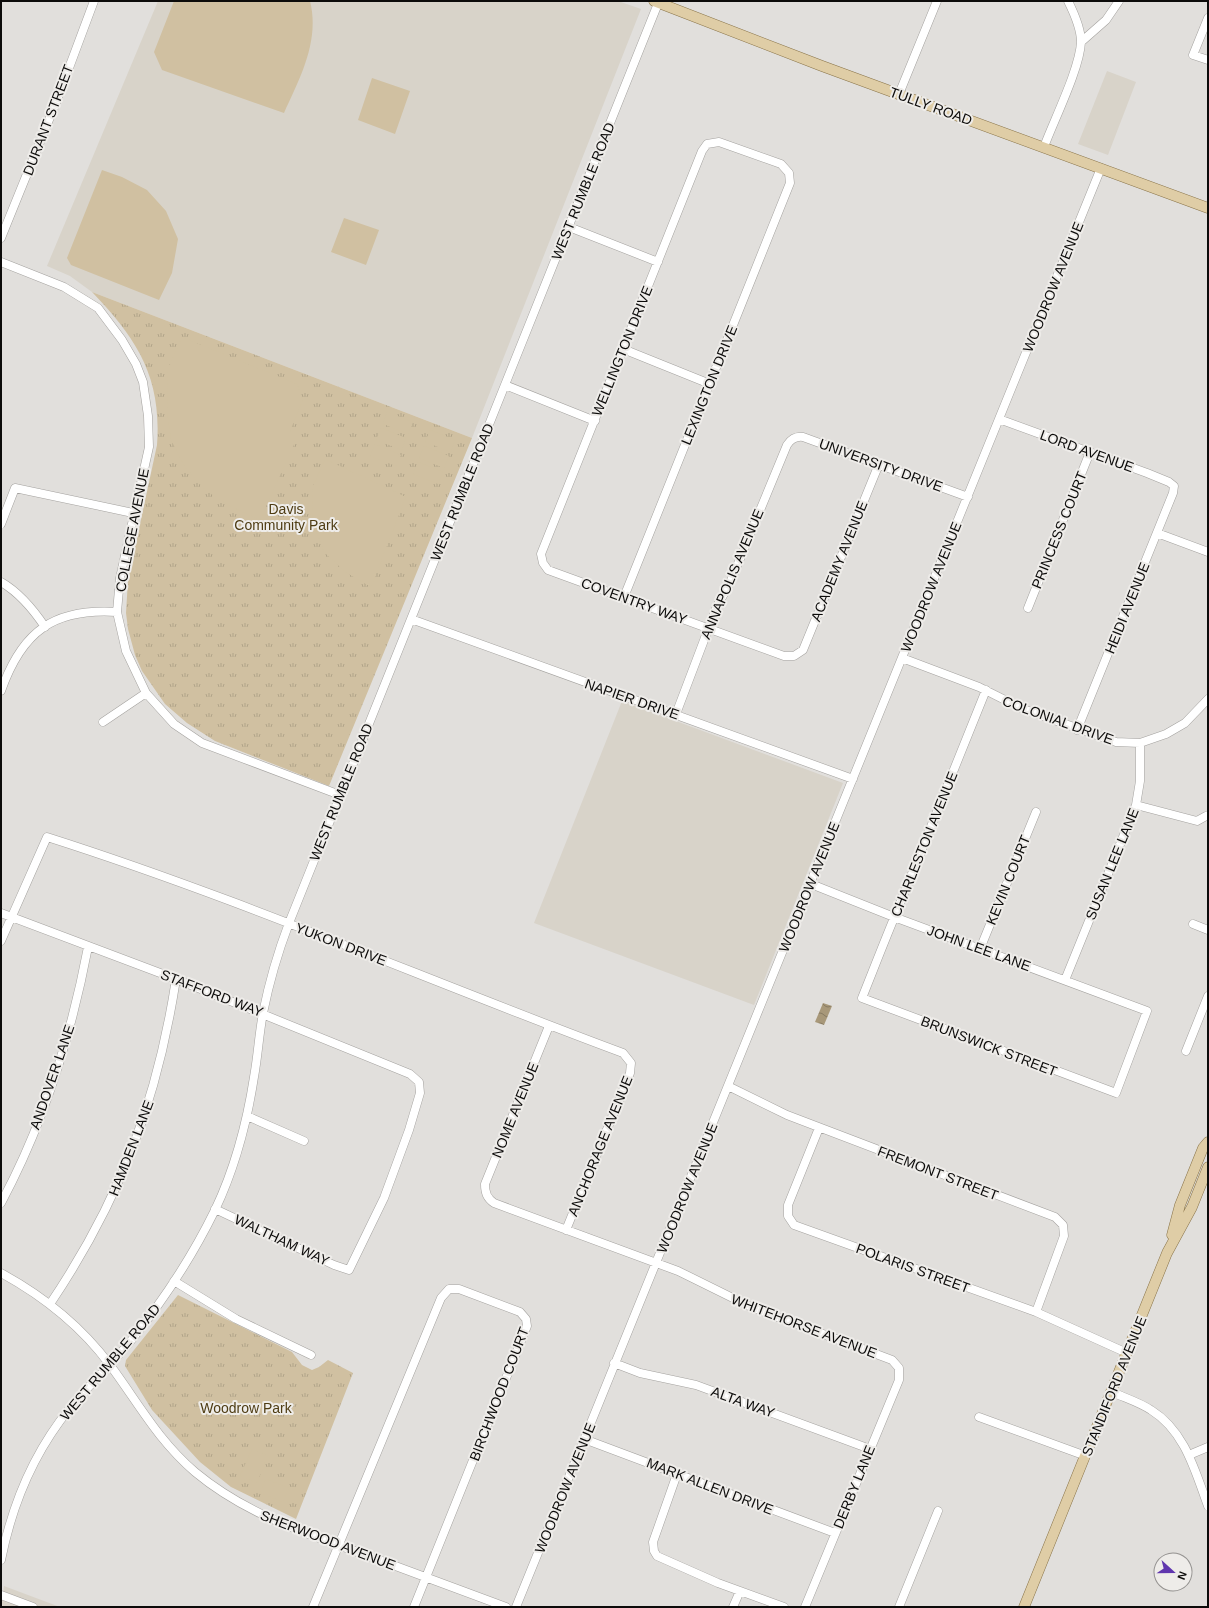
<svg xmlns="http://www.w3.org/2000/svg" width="1209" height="1608" viewBox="0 0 1209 1608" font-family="Helvetica,sans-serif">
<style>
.built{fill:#d8d3c9}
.grass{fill:url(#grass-tufts)}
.garden{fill:#d0c0a1}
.water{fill:url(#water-waves)}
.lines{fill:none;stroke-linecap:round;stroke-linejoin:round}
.minor-casing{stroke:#a4a29f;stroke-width:9}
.major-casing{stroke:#887348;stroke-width:11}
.minor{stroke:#fff;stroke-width:8}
.major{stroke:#dfcda6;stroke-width:10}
.labels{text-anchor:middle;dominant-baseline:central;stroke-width:4;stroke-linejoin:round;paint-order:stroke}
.street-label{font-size:14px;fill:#0c0b0a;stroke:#eeece9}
.park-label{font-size:14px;fill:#4e3c13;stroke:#eeece9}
</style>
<defs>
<pattern id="grass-tufts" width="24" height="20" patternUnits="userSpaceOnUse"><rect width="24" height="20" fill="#d0c0a1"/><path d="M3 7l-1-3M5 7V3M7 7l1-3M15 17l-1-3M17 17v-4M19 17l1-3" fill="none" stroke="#b1a489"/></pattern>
<pattern id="water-waves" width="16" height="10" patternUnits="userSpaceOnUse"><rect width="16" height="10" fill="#a89879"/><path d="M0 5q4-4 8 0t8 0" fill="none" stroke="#877a61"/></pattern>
</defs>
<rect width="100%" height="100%" fill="#e1dfdc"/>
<path class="built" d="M158,1H618L641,9L472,438L92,292L70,276L47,266Z
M1107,71L1136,82L1108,155L1078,144Z
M622,701L843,783L754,1005L534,923Z
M4,1586L60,1607H1Z"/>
<path class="grass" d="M92,292L472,438L329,786L215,741L187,723L165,704L142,671L135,655L128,629L126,613L128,580L157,445C162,377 137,339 92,292Z
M178,1295L292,1352L302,1365L312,1370L319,1367L328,1360L353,1373L296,1519L231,1487L200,1462L152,1410L125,1366L126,1360Z"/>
<path class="garden" d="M174,1H310C320,41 300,78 284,113L162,70L154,52Z
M372,78L410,91L395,134L358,120Z
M102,170L122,177L147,190L166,211L178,239L172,273L159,300L71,265L67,258Z
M344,218L379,230L366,265L331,252Z
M182,337L297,384L303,400L290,431L295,442L260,520L230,506L205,490L185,467L171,440L167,411L168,369Z
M387,412L413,422L408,434L383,424Z
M381,428L406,438L402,450L376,440Z
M430,430L455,440L451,452L425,442Z
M375,444L401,455L396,466L370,456Z
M424,446L449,456L444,468L419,458Z
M325,459L406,497L371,587L345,572L324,552L312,520L313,486Z
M418,462L443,472L438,484L413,474Z
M252,1449L268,1455L257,1483L240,1476Z
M266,1479L289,1488L283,1502L260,1493Z"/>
<path class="water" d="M823,1003L832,1006L824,1025L815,1022Z"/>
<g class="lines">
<defs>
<path id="minor" d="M1208,18L1193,55L1208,60
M1081,42L1106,20L1119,1
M899,94L937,1
M1044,147C1054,120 1080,68 1081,42C1081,29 1074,13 1068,1
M569,227L658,262
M1,238L57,100L94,1
M1,262L64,287L98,308L122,340L136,364L143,382L148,416L149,447L120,578L117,612L126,651L146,693L174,724L202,743L340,795
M623,349L710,384
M505,385L595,421
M999,419L1147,473L1169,482L1174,486L1173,493L1077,730
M1,524L15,488L133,513
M1157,533L1208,552
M1,582C20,593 33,609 45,627
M624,597L790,183L789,173L781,164L719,142L707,144L702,151L541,554L543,563L548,570L784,656H794L803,650L879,464
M1028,608L1090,452
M411,619L853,779
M902,658L979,687L1023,709L1116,742L1140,743L1166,734L1185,723L1208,699
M1,691C22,631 54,608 117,612
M676,714L717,606L730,583L787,445C791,439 796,436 803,437L968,497
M103,722L146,693
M1136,805L1197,821L1206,816
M811,884L894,917L1147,1011L1116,1093L862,998C874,968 886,937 899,906L986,690
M1,913L176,979L410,1074L419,1082L420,1093L409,1130L384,1198L349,1270L334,1265L215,1209
M1193,924L1208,930
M1,941L47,837C242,899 431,982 623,1053L631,1063L630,1073L566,1230
M980,949L1036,812
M1065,980L1136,805L1140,781V743
M549,1026L485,1184C485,1193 487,1198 494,1203L678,1271L751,1307L892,1360L899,1368V1380L805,1607
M1186,1051L1208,996
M728,1086L787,1115L1055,1217L1063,1225L1064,1236L1036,1312
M247,1116L304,1141
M819,1128L788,1205V1216L794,1225L1036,1312L1127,1353
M1,1203C44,1123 71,1036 88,947
M1,1273C43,1296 81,1326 110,1365C139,1404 157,1439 195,1472C243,1512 299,1531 357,1552C407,1570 457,1589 506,1607
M174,1281L236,1319L311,1355
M50,1304C120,1200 157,1102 176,979
M614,1363L640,1373L696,1385L870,1449
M1112,1392C1125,1398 1139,1402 1151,1410C1185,1431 1195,1471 1208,1506
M979,1417L1086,1456
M584,1439L835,1533
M1189,1455L1208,1447
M677,1474L653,1542L654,1551L657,1556L718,1583L784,1607
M1,1560C12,1505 34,1452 70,1408C89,1385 111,1365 130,1342C163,1301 192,1257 215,1210C235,1168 247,1122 254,1077C258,1055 259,1034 263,1013C269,983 278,952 289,923L659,1
M1,1595L33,1607
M313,1607L441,1298L449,1289H459L520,1312L526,1319L527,1326L414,1607
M516,1607L1101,168
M733,1607L740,1591
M899,1607L938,1511"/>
<path id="major" d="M654,1L822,66L1208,208
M1172,1235L1180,1205L1203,1148L1208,1142
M1024,1607L1167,1253L1192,1207L1208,1167"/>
</defs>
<use href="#minor" class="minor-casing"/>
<use href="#major" class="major-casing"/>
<use href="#minor" class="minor"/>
<use href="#major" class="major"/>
</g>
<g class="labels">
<g class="street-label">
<text transform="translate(931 106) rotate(20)">TULLY ROAD</text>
<text transform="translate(48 120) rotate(-69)">DURANT STREET</text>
<text transform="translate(583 191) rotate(-68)">WEST RUMBLE ROAD</text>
<text transform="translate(1053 287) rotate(-68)">WOODROW AVENUE</text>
<text transform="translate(622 351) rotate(-68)">WELLINGTON DRIVE</text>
<text transform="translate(709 385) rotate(-68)">LEXINGTON DRIVE</text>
<text transform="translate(1087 451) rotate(20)">LORD AVENUE</text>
<text transform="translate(881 465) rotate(20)">UNIVERSITY DRIVE</text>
<text transform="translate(462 492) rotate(-68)">WEST RUMBLE ROAD</text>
<text transform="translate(132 530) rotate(-79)">COLLEGE AVENUE</text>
<text transform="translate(1059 530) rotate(-68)">PRINCESS COURT</text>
<text transform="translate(839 561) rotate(-68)">ACADEMY AVENUE</text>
<text transform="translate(732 574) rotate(-67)">ANNAPOLIS AVENUE</text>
<text transform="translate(931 587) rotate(-68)">WOODROW AVENUE</text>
<text transform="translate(634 601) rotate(20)">COVENTRY WAY</text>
<text transform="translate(1127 608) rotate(-68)">HEIDI AVENUE</text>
<text transform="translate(632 699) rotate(19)">NAPIER DRIVE</text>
<text transform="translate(1058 720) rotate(20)">COLONIAL DRIVE</text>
<text transform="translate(341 792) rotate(-68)">WEST RUMBLE ROAD</text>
<text transform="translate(924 844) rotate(-68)">CHARLESTON AVENUE</text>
<text transform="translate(1112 864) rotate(-68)">SUSAN LEE LANE</text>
<text transform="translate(1008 880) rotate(-68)">KEVIN COURT</text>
<text transform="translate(809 887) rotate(-68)">WOODROW AVENUE</text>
<text transform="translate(341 944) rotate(21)">YUKON DRIVE</text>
<text transform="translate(979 948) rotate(20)">JOHN LEE LANE</text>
<text transform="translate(212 993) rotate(21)">STAFFORD WAY</text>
<text transform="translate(989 1046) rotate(21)">BRUNSWICK STREET</text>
<text transform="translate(52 1077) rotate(-71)">ANDOVER LANE</text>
<text transform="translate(515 1110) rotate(-68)">NOME AVENUE</text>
<text transform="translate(600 1146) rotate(-68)">ANCHORAGE AVENUE</text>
<text transform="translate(131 1148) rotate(-69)">HAMDEN LANE</text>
<text transform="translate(938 1173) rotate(21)">FREMONT STREET</text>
<text transform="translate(687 1188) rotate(-68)">WOODROW AVENUE</text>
<text transform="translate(282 1240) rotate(25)">WALTHAM WAY</text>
<text transform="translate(913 1268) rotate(20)">POLARIS STREET</text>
<text transform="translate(804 1326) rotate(21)">WHITEHORSE AVENUE</text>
<text transform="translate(110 1362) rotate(-50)">WEST RUMBLE ROAD</text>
<text transform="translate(1114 1386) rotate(-68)">STANDIFORD AVENUE</text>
<text transform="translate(499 1394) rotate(-69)">BIRCHWOOD COURT</text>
<text transform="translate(743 1402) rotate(20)">ALTA WAY</text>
<text transform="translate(710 1486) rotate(21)">MARK ALLEN DRIVE</text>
<text transform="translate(854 1487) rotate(-68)">DERBY LANE</text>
<text transform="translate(565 1488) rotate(-68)">WOODROW AVENUE</text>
<text transform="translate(328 1540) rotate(21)">SHERWOOD AVENUE</text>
</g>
<g class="park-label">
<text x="286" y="509">Davis<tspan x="286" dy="16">Community Park</tspan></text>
<text x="246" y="1408">Woodrow Park</text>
</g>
</g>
<rect width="1209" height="1608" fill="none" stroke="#0c0b0a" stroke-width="4"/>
<g transform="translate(1173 1572) rotate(111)"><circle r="19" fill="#eeece9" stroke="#949290"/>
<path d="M0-3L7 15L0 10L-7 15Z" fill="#6036ae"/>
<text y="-6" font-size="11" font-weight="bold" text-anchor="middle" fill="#0c0b0a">N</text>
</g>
</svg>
